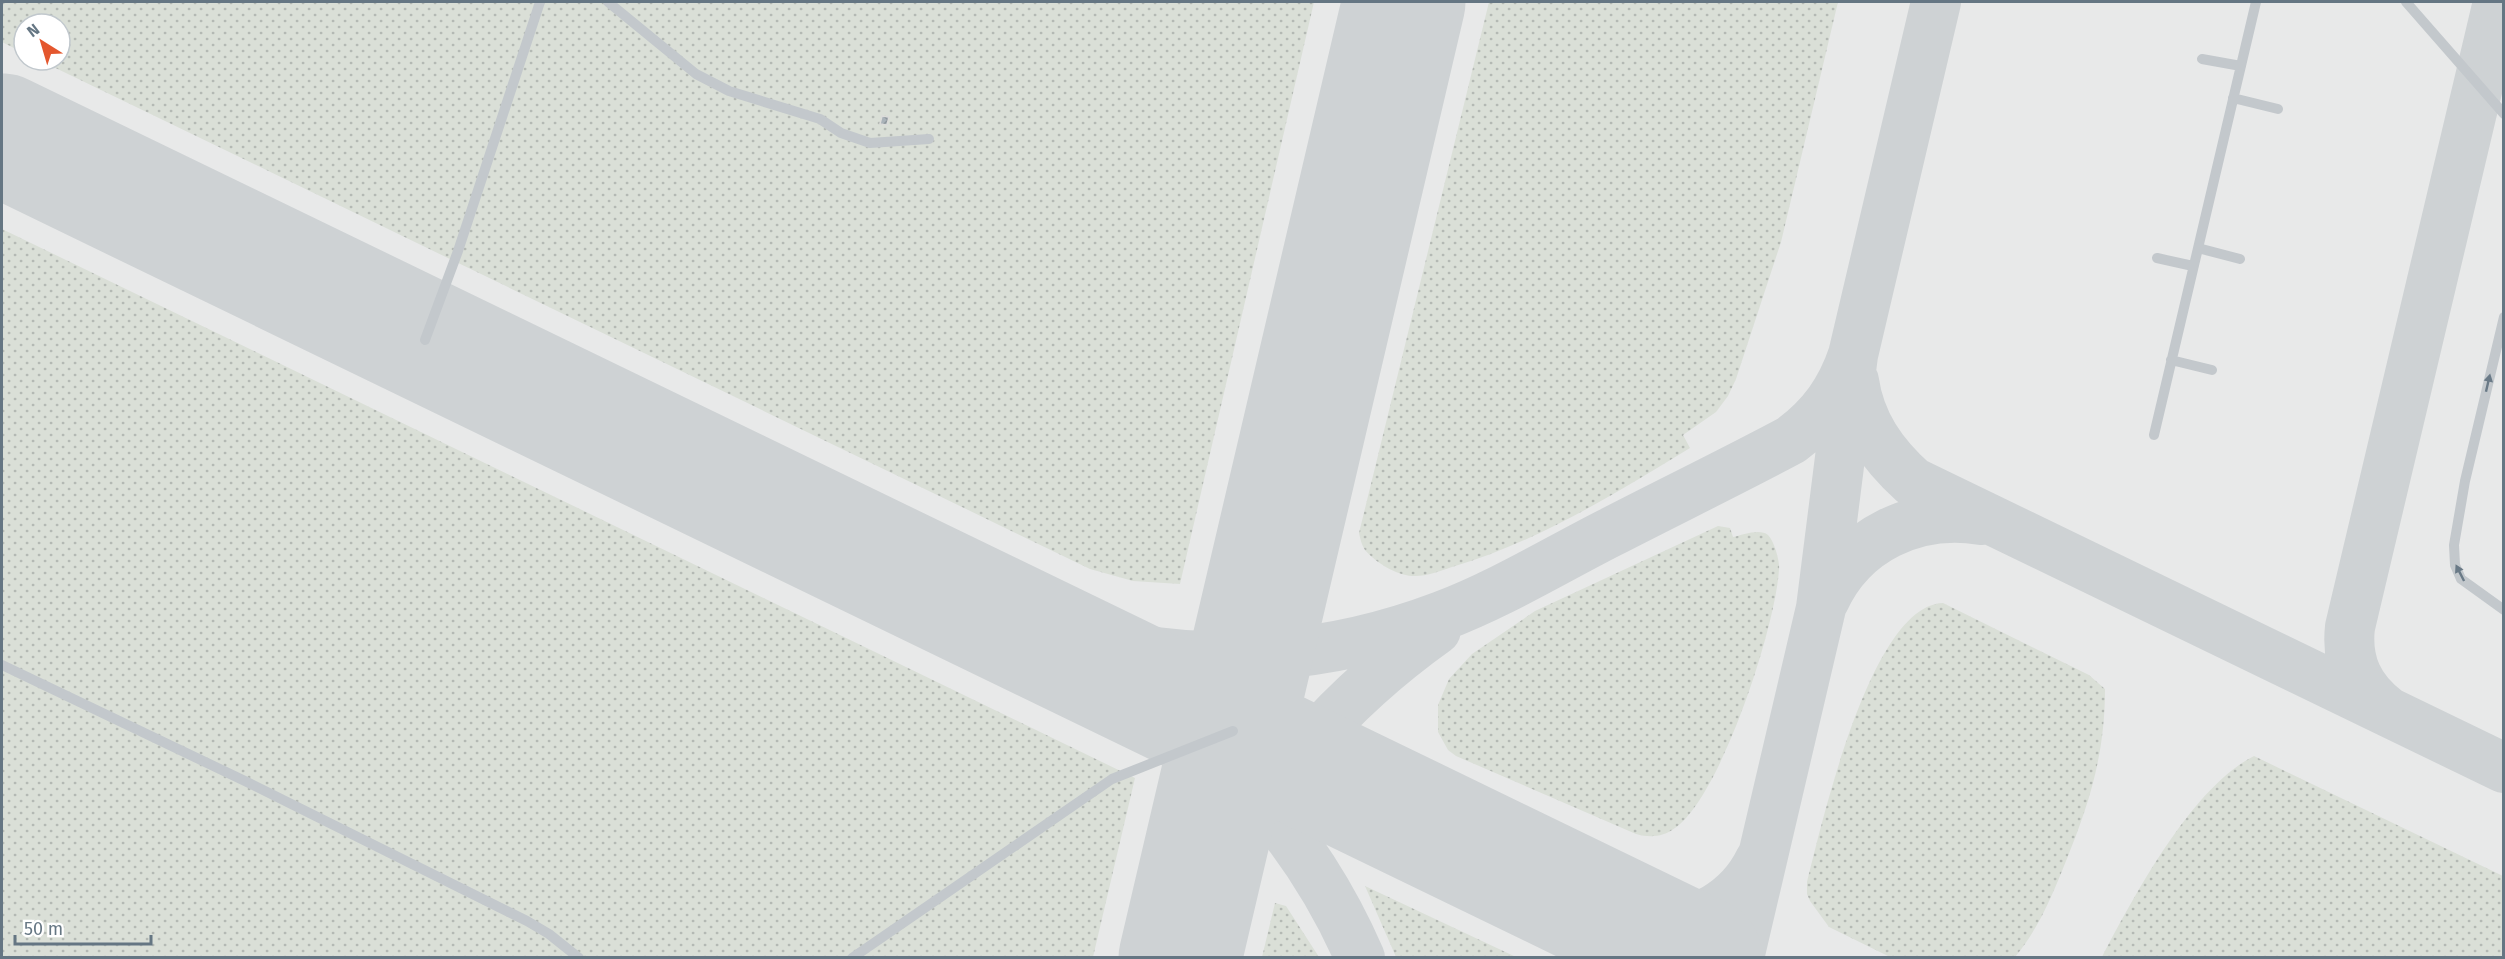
<svg xmlns="http://www.w3.org/2000/svg" width="2505" height="959" viewBox="0 0 2505 959" font-family="'Fira Sans',sans-serif">
<style>
.built{fill:#e8e9e9;fill-rule:evenodd}
.grass{fill:url(#grass-dots)}
.lines{fill:none;stroke-linecap:round;stroke-linejoin:round}
.taxiway{stroke:#ced2d4;stroke-width:50}
.runway{stroke:#ced2d4;stroke-width:123}
.building{fill:url(#building-cross-hatch);stroke:#dcdcda;stroke-width:1.5}
.service{stroke:#c3c8cc;stroke-width:10}
.oneway{fill:#6a7a87}
</style>
<defs>
<pattern id="grass-dots" width="8" height="8" patternUnits="userSpaceOnUse" patternTransform="scale(1.5)"><rect width="8" height="8" fill="#dadfd7"/><path d="M2 2h.1M6 6h.1" fill="none" stroke="#b4b9b4" stroke-width="1.8" stroke-linecap="round"/></pattern>
<pattern id="building-cross-hatch" width="8" height="8" patternUnits="userSpaceOnUse" patternTransform="scale(1.5)"><rect width="8" height="8" fill="#aab3b9"/><path d="M0 0l8 8M0 8l8-8" fill="none" stroke="#8e969c"/></pattern>
</defs>
<rect width="100%" height="100%" fill="#fafaf8"/>
<path class="built" d="M2,2H2503V957L2,958ZM24,24H60V60H24Z"/>
<path class="grass" d="M2,2H1314L1180,584L1133,581L1090,569L39,60H60V24H24V53L2,42Z
M1489,2H1838L1781,242L1736,379L1728,396L1716,412L1683,435L1690,448C1615,494 1537,542 1452,567C1440,571 1425,577 1412,576C1396,575 1375,562 1365,550C1362,546 1360,538 1359,533Z
M2,229L1135,778L1093,957H2Z
M1718,526L1730,528L1733,537C1742,535 1760,528 1768,535C1774,541 1780,561 1779,569C1776,626 1721,796 1675,828C1663,837 1650,838 1636,834L1456,756L1448,750L1438,732V705L1449,679L1472,654L1535,611Z
M1943,603L2089,675L2105,689C2105,753 2090,802 2066,861C2052,896 2039,928 2015,957H1890L1829,927L1810,901L1807,894V882C1822,823 1871,605 1943,603Z
M2254,756L2503,876V957H2102C2134,896 2192,787 2254,756Z
M1365,886L1516,957H1396Z
M1275,903L1286,906L1319,957H1262Z"/>
<g class="lines">
<path class="taxiway" d="M1854,381C1860,423 1882,454 1913,482L2504,768
M1824,601C1852,539 1916,509 1982,520
M968,602C1125,666 1281,677 1442,616C1500,594 1554,561 1609,533C1669,502 1731,472 1791,440C1822,417 1841,391 1853,355
M1111,672C1221,743 1308,838 1360,958
M2387,711C2359,690 2346,663 2350,627L2498,2
M1550,884L1611,923L1644,958
M1608,913C1622,917 1635,922 1649,923C1697,928 1740,901 1760,860
M1183,944C1244,813 1317,715 1436,630
M1739,958L1821,608L1853,355L1936,2"/>
<path class="runway" d="M2,135L1701,958
M1180,958L1404,2"/>
</g>
<path class="building" d="M882,116L889,117L887,125L880,124Z"/>
<g class="lines">
<path class="service" d="M608,2L696,74L729,91L820,119L841,133L870,143L929,139
M2406,2L2504,114
M2202,59L2241,66
M2233,98L2278,109
M2198,248L2240,259
M2157,258L2193,266
M2504,317L2465,481L2454,545L2455,565L2461,579L2504,610
M425,340L458,251L540,2
M2171,360L2212,370
M2154,435L2256,2
M2,665L247,782L527,921L549,934L579,958
M852,958L1112,779L1233,731"/>
</g>
<defs><path id="oneway-solid" d="M-6-.8H1V-3.2L6.5 0L1 3.2V.8H-6Z" transform="scale(1.5)"/></defs>
<g class="oneway">
<use href="#oneway-solid" transform="translate(2488 383) rotate(-77)"/>
<use href="#oneway-solid" transform="translate(2460 573) rotate(-117)"/>
</g>
<rect width="2505" height="959" fill="none" stroke="#657683" stroke-width="6"/>
<g transform="translate(42 42) rotate(323)"><circle r="28" fill="#ffffff" stroke="#c1c8cd" stroke-width="1.5"/>
<path d="M0-4.5L10 22L0 15L-10 22Z" fill="#e4572e"/>
<text y="-9" font-size="16" font-weight="bold" text-anchor="middle" fill="#657683">N</text>
</g>
<path d="M15 935v9h136v-9" fill="none" stroke="#657683" stroke-width="3"/>
<text x="24" y="935" font-size="18" fill="#657683" stroke="#ffffff" stroke-width="4.5" paint-order="stroke">50 m</text>
</svg>
